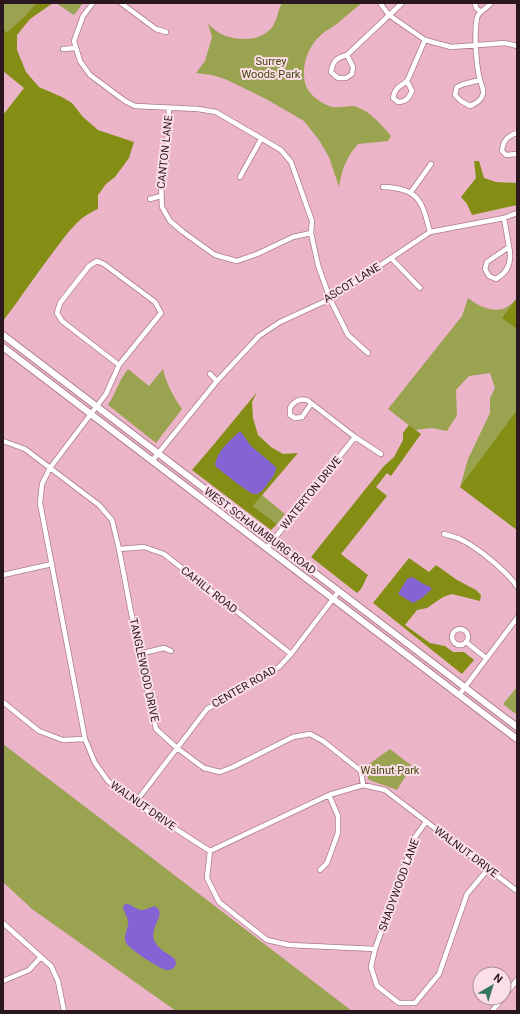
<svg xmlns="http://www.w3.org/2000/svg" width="520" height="1014" viewBox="0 0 520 1014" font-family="Roboto,sans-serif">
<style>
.green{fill:#9aa350}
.forest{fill:#848e15}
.water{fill:#8563d4}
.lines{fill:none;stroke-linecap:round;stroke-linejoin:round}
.minor-casing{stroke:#ad7a8d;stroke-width:6}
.secondary-casing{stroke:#ad7a8d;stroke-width:8}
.minor{stroke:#fff;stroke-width:4.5}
.secondary{stroke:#fff;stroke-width:6}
.labels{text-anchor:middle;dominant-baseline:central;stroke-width:4;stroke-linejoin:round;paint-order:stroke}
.park-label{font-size:11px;fill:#44490e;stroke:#fbdee8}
.street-label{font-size:11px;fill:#2b171f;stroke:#fbdee8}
</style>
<rect width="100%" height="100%" fill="#ecb4c9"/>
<path class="green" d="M3,3H36L25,16L7,32L3,29Z
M56,3H83L74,15Z
M282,3H362C354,9 346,16 338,23C333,27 326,30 321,35C308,46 301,66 305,83C308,94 319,102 329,106C336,109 345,106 353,106C367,108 383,126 391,136L388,141L358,144C346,158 342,169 339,187L329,157L319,140L304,121L266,99L225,79L212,75L196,73L205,61L212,37L208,24C213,28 218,33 223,35C240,41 261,42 273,26C277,20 278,10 282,3Z
M468,298C484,310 502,317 517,298V530L460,487L468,459L490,413V398L495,388L490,373L469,376L456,390L457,415L447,431L432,428L415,430L388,409L462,316Z
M128,369L149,386L163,369C167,385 173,396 182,409L156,443L108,405C116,393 119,380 128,369Z
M262,495L285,514L277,524L253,506Z
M517,687V715L503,704Z
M3,744L352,1011H176L32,909L3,882Z
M390,749L412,766L397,790C388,786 375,783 368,779V772L365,767Z"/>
<path class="forest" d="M36,3H53L30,19L17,35V50L26,72L39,87L62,97L72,103L83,117L98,130L134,142L129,158L115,177L106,184L98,195V209C78,217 67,234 54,251C36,274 21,298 3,321V115L24,88L3,71V29L7,32L25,16Z
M474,161H479L484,178L496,182L517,183V205L472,215L467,204L461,197L476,178Z
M517,298V329L502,318Z
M257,392L252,402L253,418L258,435L271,447L283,454L298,453L253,506L277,524L271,530L192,470L215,443Z
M517,410V530L460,487Z
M409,425L421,434L391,476L387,473L376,487L387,496L341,554L368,575C364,582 363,588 357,593L311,557L384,466L394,457L403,440V433Z
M409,558L429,572L436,565L457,580L476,590L481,595L480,601L452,594L443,597L427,608L417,610L405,625L430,643L445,646L453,652H464L474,660L462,674L373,603Z"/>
<path class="water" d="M239,432H241L251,446L276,467C276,474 272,478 268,483C265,488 260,495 254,494C248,493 223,472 216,467L215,464C218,451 229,441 239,432Z
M412,577C418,580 422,584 429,586L432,589L422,598L413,603L398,594L407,579Z
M125,904C137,904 135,916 154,906C169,913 149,926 154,940C158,950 168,953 175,959L176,964L174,968C173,969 168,970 167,970C161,970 128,948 126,943C123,937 127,931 128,925C129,918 124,913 123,907Z"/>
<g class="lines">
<defs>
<path id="minor" d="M93,3L83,16L74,41L80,61L90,75L125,101L135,106L198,109L216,112L281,150L291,162L312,221L311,233L318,265L330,299L348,335L368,353
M121,3L156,29L166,32
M380,3L389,15L425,40L451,47L505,43L517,46
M475,3L476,8L480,11
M63,49L76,48
M347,55L353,67L352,74L346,78H338L331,72C333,61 336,58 347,55L402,3
M480,80L464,84L457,87L455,95L461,101L470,106C476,103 481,101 483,94C484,88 480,82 479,76C476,61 474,33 477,18C478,11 487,9 491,3
M407,81L412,91C409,98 406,102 398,102L393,98C396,83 404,87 408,79C414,66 419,53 425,40
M169,108L167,152L161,185L162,207L170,221L183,232L215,255L237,261L257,254L293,237L311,233
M517,133C507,136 503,141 502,151L506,155L517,154
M240,177L261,139
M383,187C419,188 422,201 430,232
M411,192L431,164
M150,199L161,196
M504,218L509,247L487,262L485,269L489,276L496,279C509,272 512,261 509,247
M391,258L420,288
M119,365L62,321L57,313L60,303L89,266L97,261L104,264L155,302L161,313L119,365L106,394L50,468L42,484L40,503L85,739L95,763L108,781L135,803L210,851L329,795L363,785L385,790L517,891
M210,374L217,381
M311,404L302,417L295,418L290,415V408C294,401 299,398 307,400L355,437L381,454
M3,441L25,449L99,505L112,520L119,549L139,654L156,729L177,748L204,768L220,772L233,767L293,737L310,734L323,741L361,771L363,785
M152,461L217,381L259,336L280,322L330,299L430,232L504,218L517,213
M444,534C450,536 456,537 462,540C478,548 509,573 517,587
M267,548L355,437
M119,549L144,547L164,554L291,654
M3,575L52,564
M452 637a8 8 0 1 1 16 0a8 8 0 1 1-16 0Z
M466,642L486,658
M139,654L164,648L171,651
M459,695L517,618
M3,702L39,731L63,740L85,739
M135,803L207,709L279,667L291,654L339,591
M426,822L415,837L375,949L371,967L377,986L399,1003H415L439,974L467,894L488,869
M210,851L207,878L219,902L267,940L289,945L375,949
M320,870L327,863L338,833V816L329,795
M3,923L51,966L58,981L64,1011
M3,981L29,970L41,957
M504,996L517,980
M492,1011L503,998"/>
<path id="secondary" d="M3,335L517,727
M3,347L517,739"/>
</defs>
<use href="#minor" class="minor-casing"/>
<use href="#secondary" class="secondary-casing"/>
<use href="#minor" class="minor"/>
<use href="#secondary" class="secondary"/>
</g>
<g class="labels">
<g class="park-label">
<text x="271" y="61">Surrey<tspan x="271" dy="13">Woods Park</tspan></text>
<text x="390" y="770">Walnut Park</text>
</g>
<g class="street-label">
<text transform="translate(165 152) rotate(-84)">CANTON LANE</text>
<text transform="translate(352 283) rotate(-32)">ASCOT LANE</text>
<text transform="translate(311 493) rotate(-51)">WATERTON DRIVE</text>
<text transform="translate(260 531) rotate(37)">WEST SCHAUMBURG ROAD</text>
<text transform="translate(209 590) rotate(38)">CAHILL ROAD</text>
<text transform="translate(144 670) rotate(78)">TANGLEWOOD DRIVE</text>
<text transform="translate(244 687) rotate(-30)">CENTER ROAD</text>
<text transform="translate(143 806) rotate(35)">WALNUT DRIVE</text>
<text transform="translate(466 852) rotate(37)">WALNUT DRIVE</text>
<text transform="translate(399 885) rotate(-70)">SHADYWOOD LANE</text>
</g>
</g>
<rect width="520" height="1014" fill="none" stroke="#2b171f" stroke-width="8"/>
<g transform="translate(492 986) rotate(38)"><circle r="19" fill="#fbdee8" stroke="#a88e98"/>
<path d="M0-3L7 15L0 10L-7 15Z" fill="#357665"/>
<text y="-6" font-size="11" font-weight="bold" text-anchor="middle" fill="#2b171f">N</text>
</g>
</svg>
